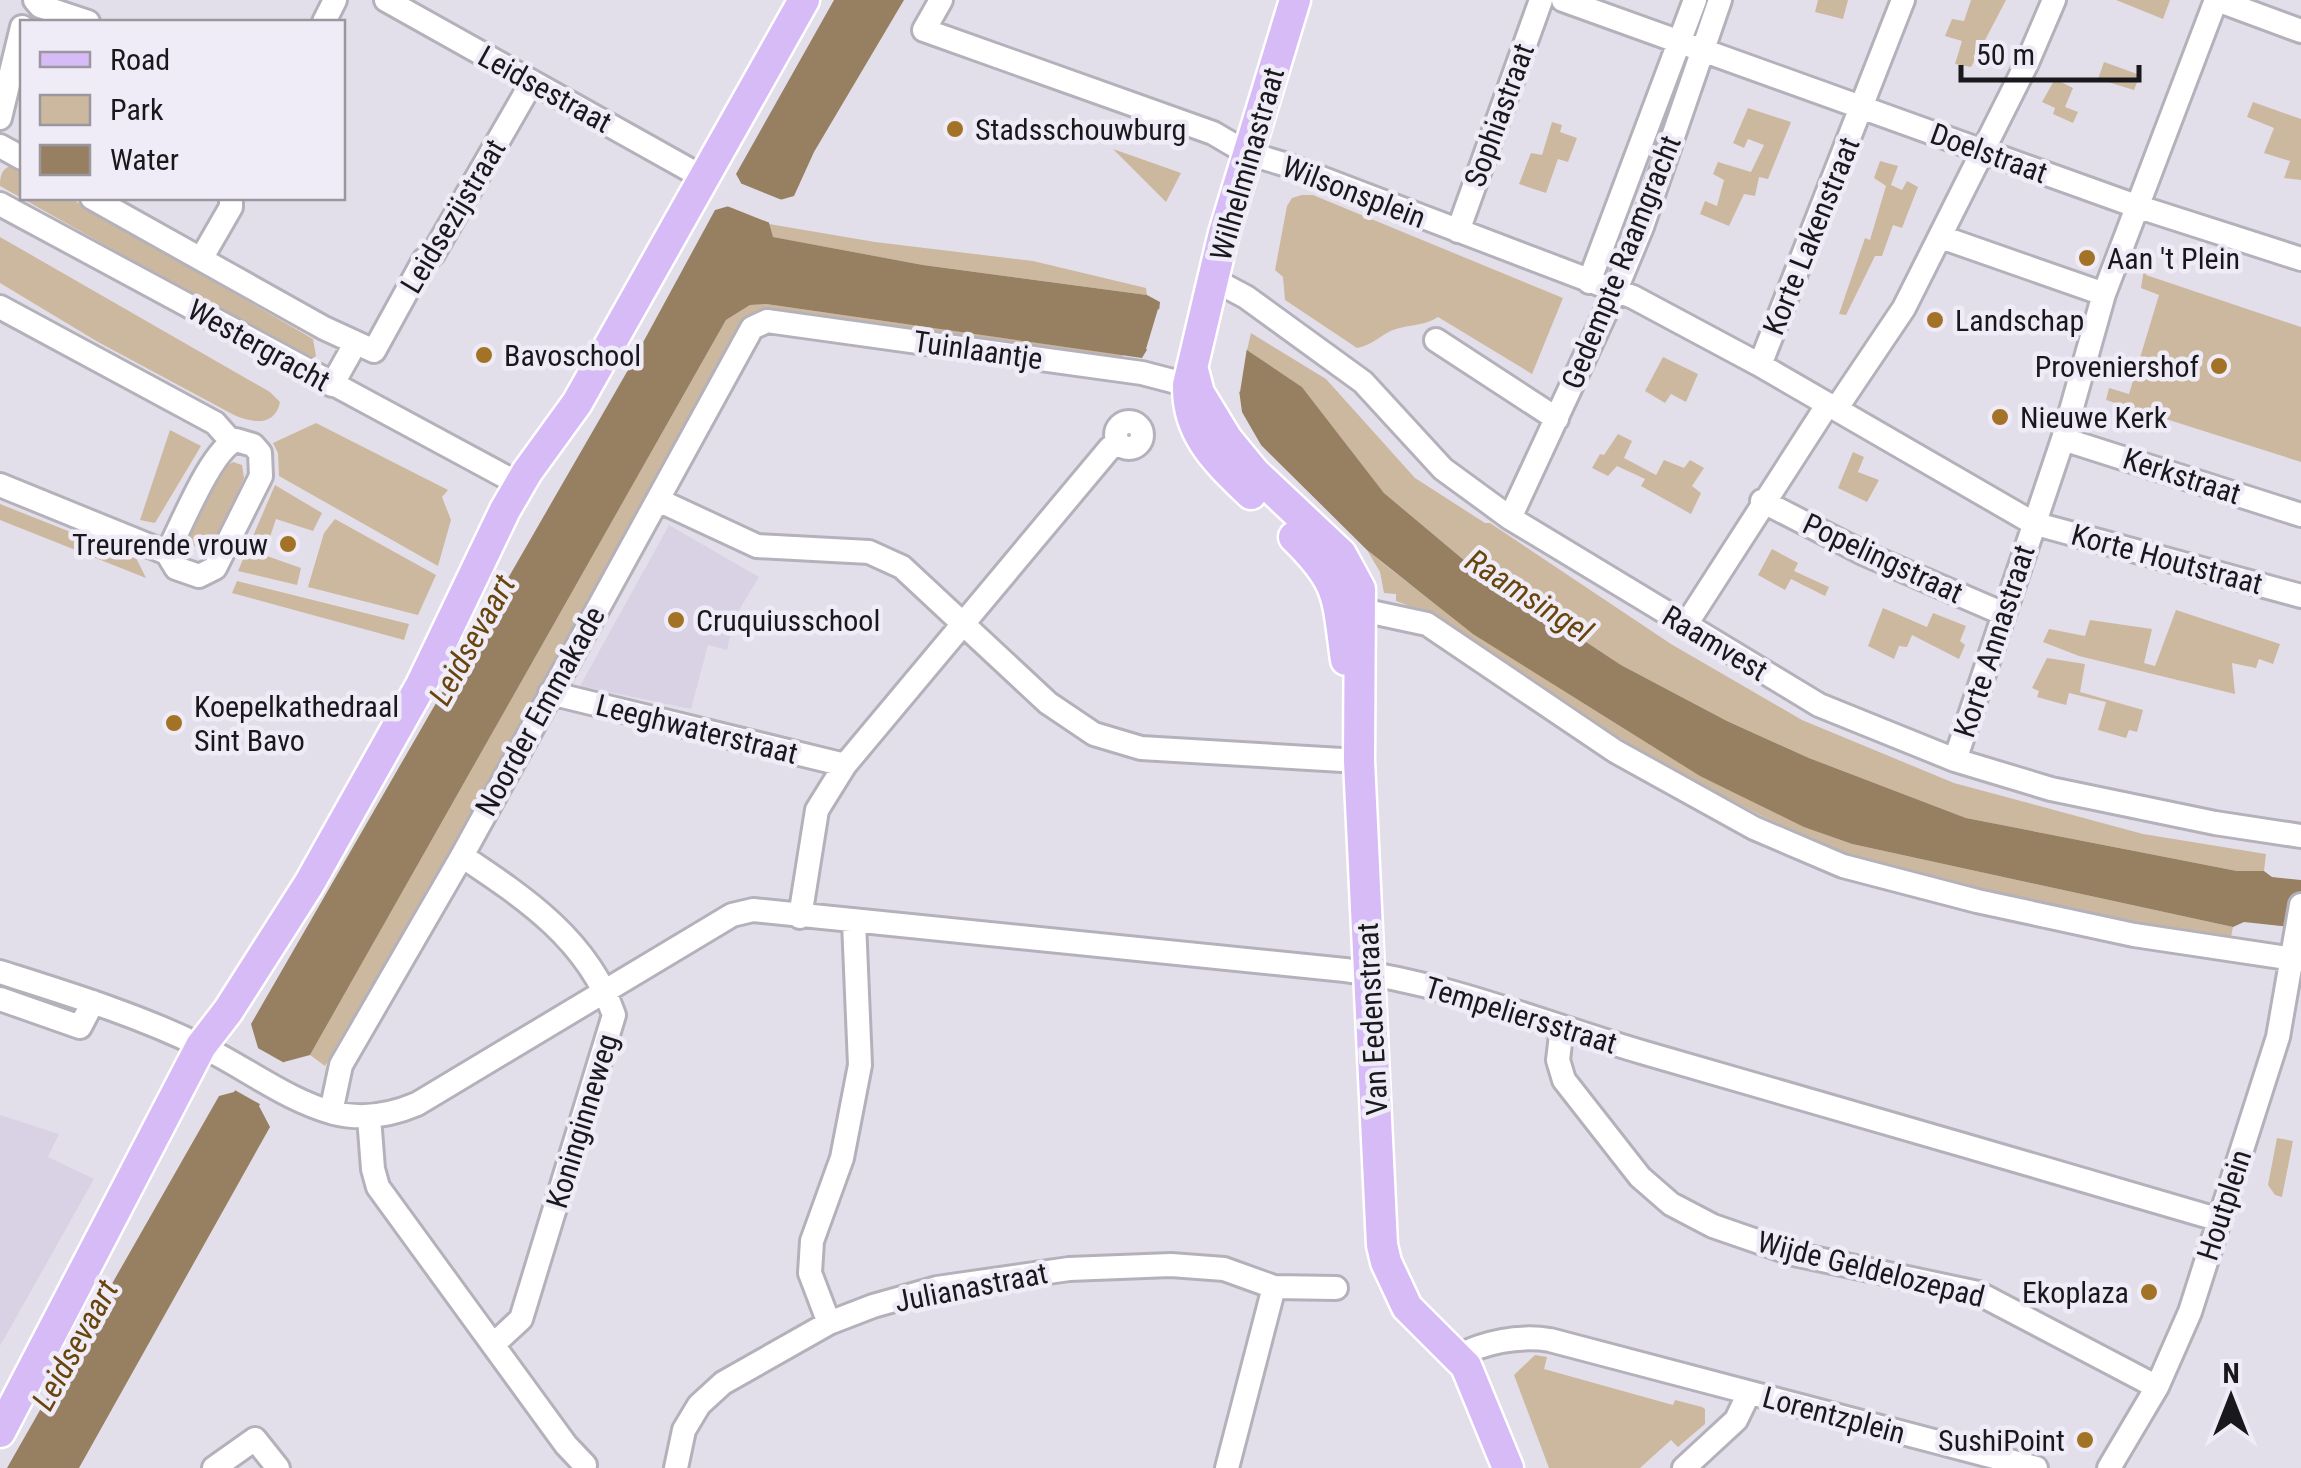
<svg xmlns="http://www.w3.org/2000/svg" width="2301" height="1468" viewBox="0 0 2301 1468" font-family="'Roboto Condensed',sans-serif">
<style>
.built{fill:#d9d2e4}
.green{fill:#ccb89e}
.water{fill:#978062}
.pier{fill:#e3dfea}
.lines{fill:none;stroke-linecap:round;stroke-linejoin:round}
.minor-casing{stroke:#b5b1bb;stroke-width:28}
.major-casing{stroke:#fff;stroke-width:35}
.minor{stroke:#fff;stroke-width:22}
.major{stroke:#d6bbf6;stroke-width:30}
.poi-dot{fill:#a27226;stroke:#f0ecf7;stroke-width:4}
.labels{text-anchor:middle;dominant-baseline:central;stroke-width:9;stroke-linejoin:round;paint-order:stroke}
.street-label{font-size:30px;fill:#19181c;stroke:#f0ecf7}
.poi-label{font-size:30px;fill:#19181c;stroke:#f0ecf7;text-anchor:start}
.water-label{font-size:32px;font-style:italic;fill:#67450d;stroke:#f0ecf7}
</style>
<rect width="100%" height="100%" fill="#e3dfea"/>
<path class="built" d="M669,525L759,577L729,627L732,628L727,650L708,645L691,709L580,686Z
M0,1115L59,1134L48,1157L94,1179L0,1346Z"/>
<path class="green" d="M1818,0H1848L1843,19L1815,12Z
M1971,0H2006L1971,67L1955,64L1962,41L1945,36L1952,19L1964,21Z
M2116,0H2170L2163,19Z
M2104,62L2140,75L2134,90L2098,79Z
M2055,79L2073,88L2065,107L2078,112L2073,123L2053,114L2055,108L2042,102Z
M2253,102L2301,119V180L2284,178L2290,161L2264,153L2274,128L2247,117Z
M1748,108L1791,122L1768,179L1759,177L1755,196L1744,194L1729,226L1700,214L1705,201L1717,206L1724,180L1713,174L1718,162L1751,172L1764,145L1748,139L1744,148L1733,143Z
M1552,122L1562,125L1560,132L1577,138L1568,162L1558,159L1546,193L1519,184L1531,153L1542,155Z
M1113,149L1181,173L1166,202Z
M1880,161L1898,166L1891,185L1902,190L1907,181L1918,187L1902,228L1893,225L1882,256H1875L1846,315L1839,314L1865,238L1870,240L1886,186L1874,178Z
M13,165L22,170V198H70L313,339L316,356L310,360L0,186C0,175 2,168 13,165Z
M1302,195H1313L1563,298L1532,374L1438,317C1424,326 1412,324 1396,329C1382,333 1374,345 1357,348L1285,300L1283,277L1275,270L1287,206L1292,198Z
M769,224L875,242L1033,261L1146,288L1147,295L923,265L772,237Z
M0,237L270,392L280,402C275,427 252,423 234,415L98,342L0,283Z
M2144,269L2146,275L2301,327V462L2106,400L2109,388L2129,394L2159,295L2141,288Z
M766,304L1123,355L1120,359L743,322L458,837L325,1066L310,1055L726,320L750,305Z
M1251,333L1326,379L1415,478L1485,523H1490L1671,644L1802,720L1954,783L2143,834L2266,854L2264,871H2237L1966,818L1809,758L1727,721L1621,665L1471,566L1384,493L1302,387L1247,350Z
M1663,357L1698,374L1686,402L1671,394L1665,403L1645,391Z
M316,423L448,490L442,497L451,520L438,566L279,476L278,453L273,443Z
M170,430L201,446L155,523L140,520Z
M1618,434L1632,441L1624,458L1656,475L1664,460L1684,468L1690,460L1704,468L1692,486L1701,493L1691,514L1641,486L1645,479L1617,466L1608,476L1592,468L1600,454L1604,455Z
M1853,452L1864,457L1858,472L1879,480L1867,502L1838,488Z
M233,462L242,465L244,478L215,544L210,550C197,551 188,545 190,531L225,467Z
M275,485L322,513L313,531L276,519L264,555L301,568L297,585L238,571Z
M0,504L136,558L146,578L0,520Z
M335,519L436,575L418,615L308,587L324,533Z
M1772,549L1798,563L1794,571L1829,587L1825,596L1791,579L1785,590L1758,575Z
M1367,550C1426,600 1491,640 1556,682C1651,744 1744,807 1852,844L2233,927L2231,937L2141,925L1983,892L1848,854L1764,817L1681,774L1605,729L1436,616L1396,601V594L1384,593L1380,572Z
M237,581L409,624L404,640L232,593Z
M1883,608L1927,627L1933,613L1966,626L1960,641L1965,645L1959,659L1912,635L1907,647L1899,646L1894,659L1868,646Z
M2176,610L2280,644L2273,664L2259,659L2256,668L2232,663L2235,694L2079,656L2043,642L2049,629L2085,636L2090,620L2152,629L2144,663L2155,666Z
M2047,658L2085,664L2080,692L2143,710L2137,732L2129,730L2126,738L2098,730L2106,702L2069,693L2066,705L2037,697L2039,691L2032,688Z
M2277,1138L2293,1141L2282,1197L2275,1195L2268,1185Z
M1535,1355L1547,1357L1544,1369L1673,1405L1675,1400L1702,1407L1705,1409V1424L1678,1447L1671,1440L1640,1468H1549L1514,1375Z"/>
<path class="water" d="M834,0H904L814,152L794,196L780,200L769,223L773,237L923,265L1147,295L1160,302L1159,311L1247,350L1302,387L1384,493L1471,566L1621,665L1727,721L1809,758L1966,818L2237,871H2264L2272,877L2301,880V928L2244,922L2233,927L1852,844L1804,827L1700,776L1473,634L1367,550L1261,445L1242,412L1239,390L1148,348L1142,358L766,304L750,305L726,320L310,1055L284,1062L259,1106L270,1127L79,1468H7L219,1096L234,1092L258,1048L251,1024L628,370L715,210L729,206L741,183L736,174Z"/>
<path class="pier" d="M740,183L782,200L770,223L727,206Z
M1158,309L1247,348L1240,392L1146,349Z
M256,1047L288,1065L265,1107L233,1089Z"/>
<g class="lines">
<defs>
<path id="minor" d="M35,0L40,6L88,22
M386,0L704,178
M941,0L924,30L1213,133L1247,153L1287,165L1633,297L1760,365L2033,523L2301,596
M1563,0L2136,206L2301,259
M2217,0L2301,31
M324,22L335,0
M0,118L22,27
M0,146L22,158
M92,198L324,328L374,351L424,260L433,254L532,82
M0,204L519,484
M1458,231L1541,0
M1941,237L2104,294
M201,259L231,207V198
M1214,280L1246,297L1363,382L1443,469L1510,518L1819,705L1955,760L2051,789L2215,823L2301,836
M1589,282L1695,0
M0,307L215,423L231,441
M1436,340L1557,419
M1760,365L1903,0
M332,385L355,344
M1836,409L1904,308L2027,63L2054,0
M1116 435a13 13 0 1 1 26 0a13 13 0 1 1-26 0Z
M2063,439L2301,515
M236,440L253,445L260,453L261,476L215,568L199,576L176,568L167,553C181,527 211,450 236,440Z
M0,485L167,553
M658,500L757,546L869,552L902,567L1048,703L1094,734L1141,748L1359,761
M1762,501L1865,554L2004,614
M1510,518L1615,292L1642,227L1720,0
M1348,607L1427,624L1615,751L1754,828L1843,866L1977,901L2134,935L2301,960
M1685,626L1828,404
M550,693L845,765
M1955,760L2063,439L2104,294L2216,0
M462,856C525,898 588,940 614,1015L521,1319L494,1344
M800,917L817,810L845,765L1110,448L1118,443
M0,972C69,994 138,1015 203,1047C246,1068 288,1101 334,1113C362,1120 391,1115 417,1104L732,915L753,910L1345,970C1448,983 1545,1024 1645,1053C1836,1109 2029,1163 2220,1220
M0,999L80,1027L93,1002
M1562,1027L1558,1060L1564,1080L1640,1177L1671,1204L1713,1226L1794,1254L1978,1293L2157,1387
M331,1112L341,1065L462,856L752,328L767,321L1142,373L1188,385
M369,1117L373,1169L378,1187L566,1445L585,1465
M829,1323L810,1273L812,1241L842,1158L860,1065L854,922
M1456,1357C1484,1342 1519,1335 1550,1340L2036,1468
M214,1468L255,1439L278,1468
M676,1468L684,1430L699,1405L723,1383L829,1323L873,1306L937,1288L1069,1269L1171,1265L1224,1269L1274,1287L1336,1288
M1227,1468L1274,1287
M1684,1468L1736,1420L1749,1393
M2109,1468L2157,1387L2190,1312L2278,1037L2301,905"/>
<path id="major" d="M1193,370L1199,393L1227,439L1255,473L1341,554L1360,589L1359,761L1382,1245L1386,1262L1407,1307L1466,1366L1508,1468
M1251,494C1218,462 1187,435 1188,385L1224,233L1295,0
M1294,537C1342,584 1337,597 1346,660
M0,1432L201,1046L228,1011L309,884L421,685L505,510L527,472L577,403L804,0"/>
</defs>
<use href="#minor" class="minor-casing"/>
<use href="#major" class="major-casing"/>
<use href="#minor" class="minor"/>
<use href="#major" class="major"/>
</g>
<g class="poi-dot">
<circle cx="955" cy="129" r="10"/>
<circle cx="2087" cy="258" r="10"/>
<circle cx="1935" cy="320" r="10"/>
<circle cx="484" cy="355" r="10"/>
<circle cx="2219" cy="366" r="10"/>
<circle cx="2000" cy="417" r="10"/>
<circle cx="288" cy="544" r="10"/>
<circle cx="676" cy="620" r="10"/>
<circle cx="174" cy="723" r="10"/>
<circle cx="2149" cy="1292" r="10"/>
<circle cx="2085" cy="1440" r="10"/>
</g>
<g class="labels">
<g class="street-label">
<text transform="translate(545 89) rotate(29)">Leidsestraat</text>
<text transform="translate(1499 115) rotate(-70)">Sophiastraat</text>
<text transform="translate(1989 153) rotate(20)">Doelstraat</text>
<text transform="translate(1247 164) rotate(-74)">Wilhelminastraat</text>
<text transform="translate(1354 192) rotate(21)">Wilsonsplein</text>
<text transform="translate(453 216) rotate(-59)">Leidsezijstraat</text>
<text transform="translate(1811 236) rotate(-68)">Korte Lakenstraat</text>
<text transform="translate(1621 262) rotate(-68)">Gedempte Raamgracht</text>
<text transform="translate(259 345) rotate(29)">Westergracht</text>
<text transform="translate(978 350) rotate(8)">Tuinlaantje</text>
<text transform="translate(2182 476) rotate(18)">Kerkstraat</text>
<text transform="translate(1883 558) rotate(25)">Popelingstraat</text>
<text transform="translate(2167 559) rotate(15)">Korte Houtstraat</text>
<text transform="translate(1994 641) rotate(-72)">Korte Annastraat</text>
<text transform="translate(1715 643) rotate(31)">Raamvest</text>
<text transform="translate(540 711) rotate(-61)">Noorder Emmakade</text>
<text transform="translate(697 729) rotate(14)">Leeghwaterstraat</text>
<text transform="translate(1521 1015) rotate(17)">Tempeliersstraat</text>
<text transform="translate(1372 1019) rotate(-93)">Van Eedenstraat</text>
<text transform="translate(582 1121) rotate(-73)">Koninginneweg</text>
<text transform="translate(2224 1205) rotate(-72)">Houtplein</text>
<text transform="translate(1871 1269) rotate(14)">Wijde Geldelozepad</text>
<text transform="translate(971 1287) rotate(-11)">Julianastraat</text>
<text transform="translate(1834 1415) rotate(15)">Lorentzplein</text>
</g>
<g class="poi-label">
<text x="975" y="129">Stadsschouwburg</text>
<text x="2107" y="258">Aan 't Plein</text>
<text x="1955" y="320">Landschap</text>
<text x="504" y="355">Bavoschool</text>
<text x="2199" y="366" text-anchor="end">Proveniershof</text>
<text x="2020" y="417">Nieuwe Kerk</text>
<text x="268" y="544" text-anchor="end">Treurende vrouw</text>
<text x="696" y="620">Cruquiusschool</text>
<text x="194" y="706">Koepelkathedraal<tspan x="194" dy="34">Sint Bavo</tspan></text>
<text x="2129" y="1292" text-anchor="end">Ekoplaza</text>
<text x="2065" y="1440" text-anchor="end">SushiPoint</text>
</g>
<g class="water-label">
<text transform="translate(1529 596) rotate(33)">Raamsingel</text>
<text transform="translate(472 640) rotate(-61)">Leidsevaart</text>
<text transform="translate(75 1345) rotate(-61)">Leidsevaart</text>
</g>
</g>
<rect x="20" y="20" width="325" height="180" fill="#f0ecf7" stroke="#9a979f" stroke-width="2.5"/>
<rect x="40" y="52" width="50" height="15" fill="#d6bbf6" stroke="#9a979f" stroke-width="2.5"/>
<text x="110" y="70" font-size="30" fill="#19181c">Road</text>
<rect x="40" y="95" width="50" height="30" fill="#ccb89e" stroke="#9a979f" stroke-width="2.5"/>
<text x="110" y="120" font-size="30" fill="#19181c">Park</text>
<rect x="40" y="145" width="50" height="30" fill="#978062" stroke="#9a979f" stroke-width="2.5"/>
<text x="110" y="170" font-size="30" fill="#19181c">Water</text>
<g transform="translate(2231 1398)" stroke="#f0ecf7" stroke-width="8" paint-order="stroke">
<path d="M0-8L18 38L0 25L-18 38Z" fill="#19181c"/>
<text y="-15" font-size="28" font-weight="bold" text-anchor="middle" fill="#19181c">N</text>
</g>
<path d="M1961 65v15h178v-15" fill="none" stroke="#19181c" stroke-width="5"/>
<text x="1976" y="65" font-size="30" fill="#19181c" stroke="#f0ecf7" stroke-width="8" paint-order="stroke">50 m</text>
</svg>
